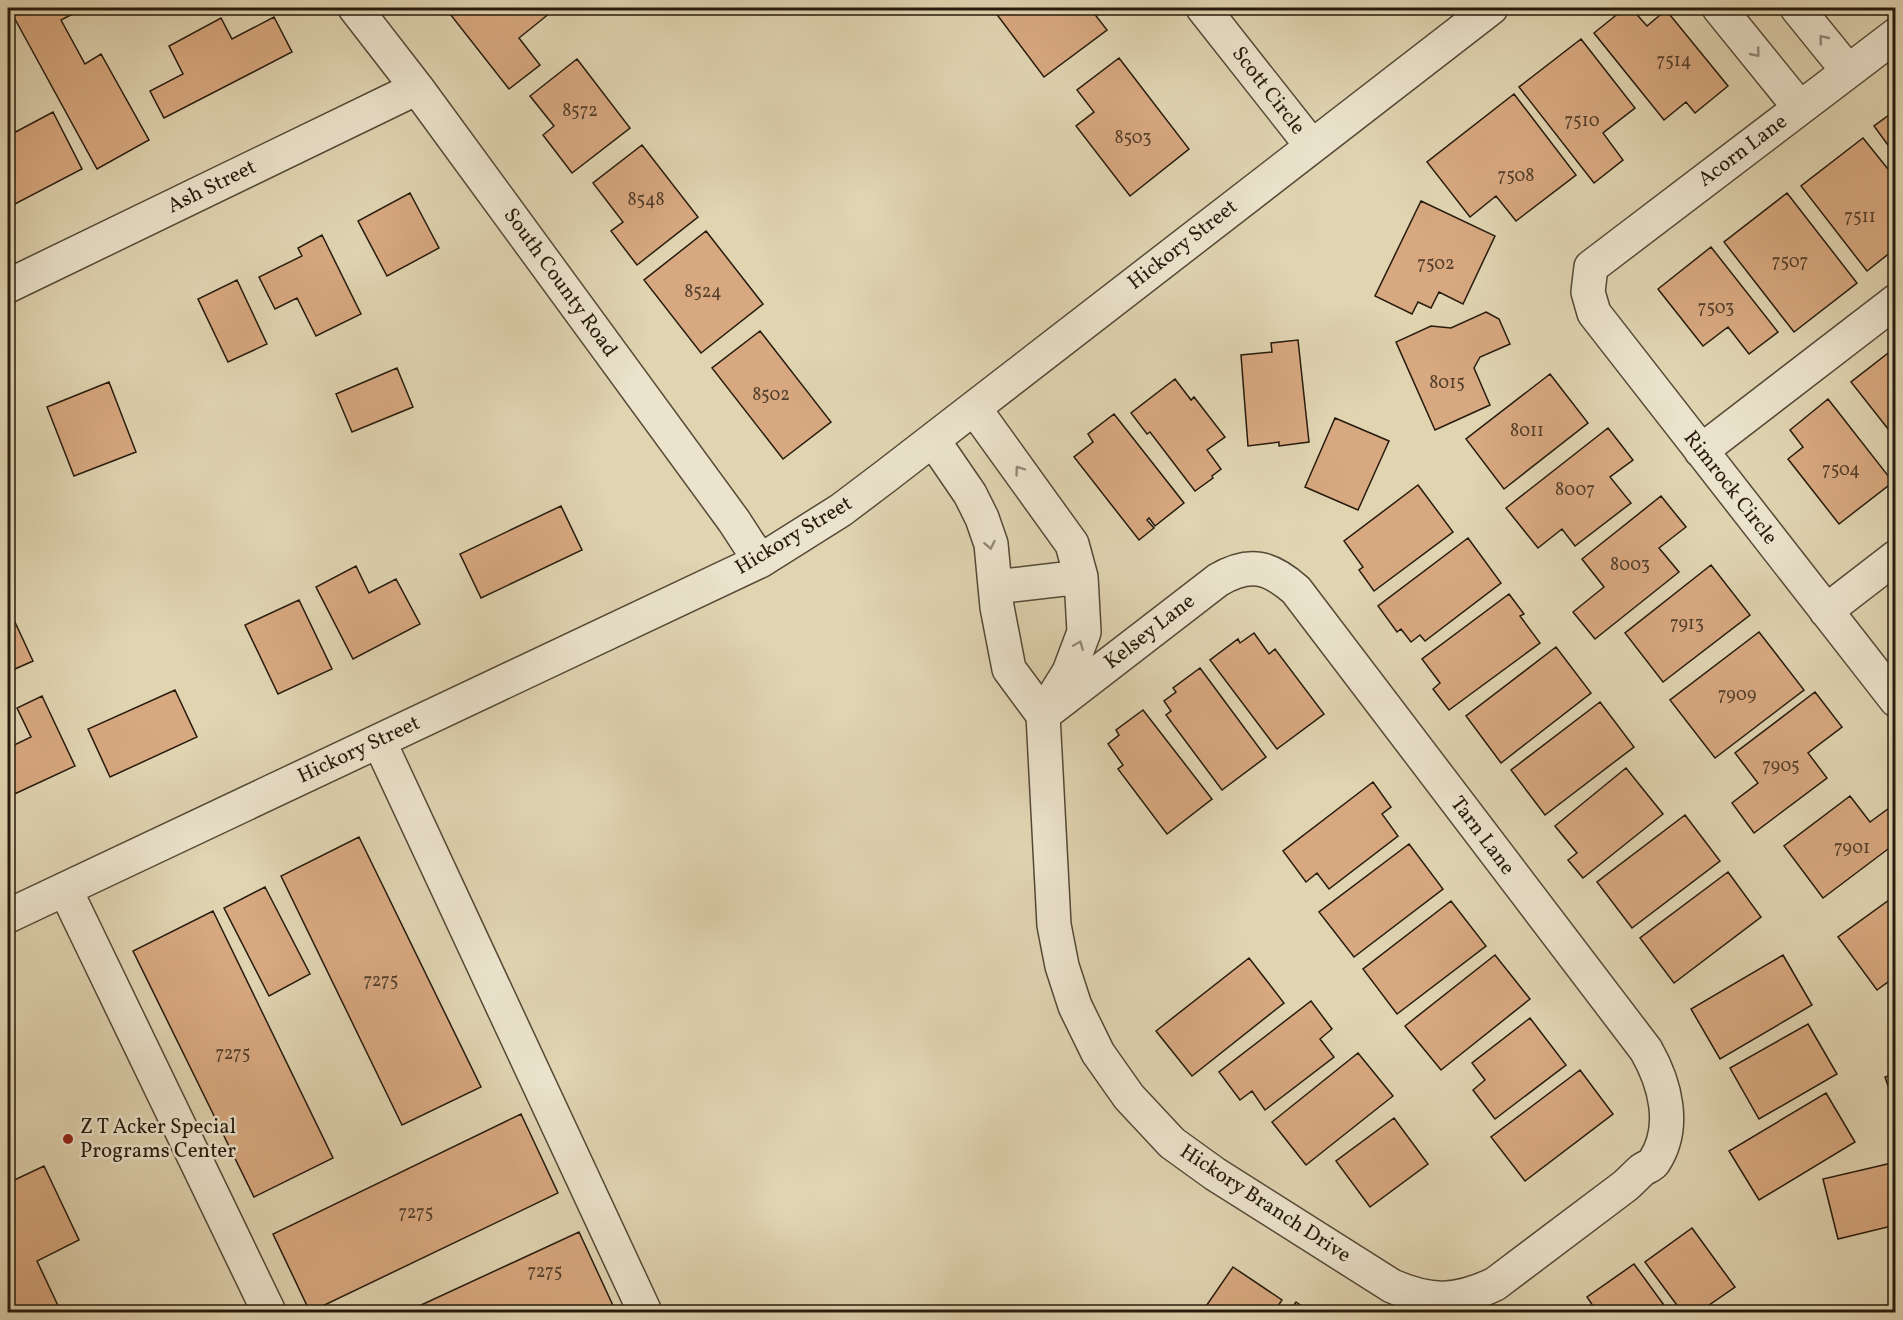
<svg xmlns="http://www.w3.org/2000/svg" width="1903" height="1320" viewBox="0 0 1903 1320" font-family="Vollkorn,serif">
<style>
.building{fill:#d8a880;stroke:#261b0d;stroke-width:1.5}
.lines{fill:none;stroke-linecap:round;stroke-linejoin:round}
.minor-casing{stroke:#544936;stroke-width:36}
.minor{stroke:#ebe3cc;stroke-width:33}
.oneway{stroke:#928976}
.poi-dot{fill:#8f2418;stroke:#ebe3cc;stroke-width:2}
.labels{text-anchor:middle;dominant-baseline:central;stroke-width:5;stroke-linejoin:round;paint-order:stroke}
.number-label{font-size:18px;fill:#523e2a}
.street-label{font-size:21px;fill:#261b0d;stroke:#ebe3cc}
.poi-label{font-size:21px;fill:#261b0d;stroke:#ebe3cc;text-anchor:start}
</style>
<rect width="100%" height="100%" fill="#e0d4b1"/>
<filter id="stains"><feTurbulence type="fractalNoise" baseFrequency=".00333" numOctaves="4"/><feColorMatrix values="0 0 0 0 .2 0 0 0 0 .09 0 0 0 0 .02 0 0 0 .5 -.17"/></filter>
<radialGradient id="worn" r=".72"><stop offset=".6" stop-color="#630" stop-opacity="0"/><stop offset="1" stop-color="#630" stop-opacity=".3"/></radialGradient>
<path class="building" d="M16,8H84L61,20L85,64L101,54L149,140L97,169L10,10Z
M458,8H546L550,13L519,38L540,65L509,89L450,14Z
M992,8H1090L1107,30L1044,77Z
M1625,8H1631L1647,26L1666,10L1728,86L1695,113L1686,102L1664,120L1594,33Z
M274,17L292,52L164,118L150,91L183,74L169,46L221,18L232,39Z
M1581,39L1635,108L1603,133L1623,160L1594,183L1519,87Z
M1119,58L1189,149L1130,196L1076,126L1094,112L1077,90Z
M577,59L630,128L572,173L543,135L554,126L530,96Z
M1514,94L1576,175L1516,221L1496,196L1470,217L1427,162Z
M1896,110V150L1893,152L1874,126Z
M53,112L82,169L15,204L8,188V136Z
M1863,138L1896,179V248L1867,271L1801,186Z
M642,145L698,217L637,265L611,231L623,222L593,183Z
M410,193L439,248L387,276L358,221Z
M1787,193L1857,283L1794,332L1724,242Z
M1421,201L1495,236L1463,304L1439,292L1431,308L1418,302L1412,314L1375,296Z
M706,231L763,304L701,353L644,280Z
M322,235L361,314L316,336L297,298L275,309L259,277L302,256L298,248Z
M1711,247L1778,332L1749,354L1728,327L1703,346L1658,289Z
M237,280L267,344L228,362L198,299Z
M1486,312L1499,319L1510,344L1480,357L1474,368L1490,405L1435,430L1396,342L1431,326L1451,328Z
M760,331L831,422L783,459L712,368Z
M1298,340L1309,442L1279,446V442L1248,446L1241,355L1272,352L1271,343Z
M1896,347V439L1851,382Z
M397,368L413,407L352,432L336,394Z
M1550,374L1588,423L1504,489L1466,439Z
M1175,379L1191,400L1194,397L1225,437L1207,450L1221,469L1212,476L1213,478L1195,491L1150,432L1147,434L1131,413Z
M109,382L136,452L74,476L47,407Z
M1828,399L1893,482L1839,524L1788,459L1803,447L1790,430Z
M1114,414L1184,503L1155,526L1149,518L1147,520L1154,528L1139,540L1074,457L1093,442L1088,434Z
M1335,418L1389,441L1358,510L1305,487Z
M1608,428L1633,460L1610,477L1631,503L1575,546L1562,529L1538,548L1506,508Z
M1418,485L1453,532L1374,591L1359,570L1363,567L1344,541Z
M1661,496L1686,527L1659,548L1679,572L1595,639L1573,612L1604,587L1582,559Z
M561,506L582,550L481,598L460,554Z
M1468,538L1501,583L1425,641L1420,635L1411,642L1401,629L1397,632L1378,606Z
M1711,565L1750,615L1663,682L1625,633Z
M356,566L369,593L396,579L420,624L353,659L316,587Z
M1509,594L1524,614L1520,616L1540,643L1449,710L1433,689L1440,683L1422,659Z
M299,600L332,669L278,694L245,625Z
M14,620L33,661L8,672V623Z
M1759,632L1804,690L1715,758L1670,700Z
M1254,633L1269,654L1275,649L1324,714L1277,749L1210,660L1238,639L1240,643Z
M1556,647L1591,693L1501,763L1466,716Z
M1200,668L1266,757L1222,790L1166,715L1171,711L1164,701L1176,692L1173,688Z
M175,690L197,737L110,777L88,729Z
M1815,692L1842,727L1808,753L1827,778L1754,833L1732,803L1758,783L1735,753Z
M42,696L75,766L8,797V748L31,737L17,708Z
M1600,702L1634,747L1545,815L1511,770Z
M1143,710L1212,799L1167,834L1118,769L1123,765L1108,744L1119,735L1116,730Z
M1626,768L1663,814L1583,878L1568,860L1577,853L1555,826Z
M1373,782L1391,807L1382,814L1398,836L1329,889L1317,873L1306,882L1283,851Z
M1850,796L1870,822L1896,803V843L1823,898L1784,846Z
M1685,815L1720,861L1632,928L1597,882Z
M359,837L481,1087L402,1125L281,876Z
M1409,844L1443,889L1354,957L1319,912Z
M1728,872L1761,917L1674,983L1640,938Z
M265,887L310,974L269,996L224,908Z
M1896,895V976L1877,990L1838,937Z
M1451,901L1486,946L1397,1014L1363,969Z
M213,911L333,1158L254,1197L133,951Z
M1495,955L1530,999L1441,1070L1405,1026Z
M1783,955L1812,1005L1720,1059L1691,1009Z
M1249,958L1284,1003L1192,1076L1156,1031Z
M1311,1001L1332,1029L1320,1039L1334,1057L1265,1110L1252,1091L1240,1100L1219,1072Z
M1530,1018L1566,1065L1495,1119L1473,1090L1485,1080L1472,1063Z
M1808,1024L1837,1074L1759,1119L1730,1068Z
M1358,1053L1393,1096L1306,1165L1272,1122Z
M1580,1070L1613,1114L1525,1181L1491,1137Z
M1896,1074V1109L1885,1077Z
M1826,1093L1855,1142L1759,1200L1729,1151Z
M521,1114L558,1193L310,1312L273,1234Z
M1394,1118L1428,1164L1370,1207L1336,1161Z
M1896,1162V1225L1838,1239L1823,1179Z
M44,1166L79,1240L37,1261L61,1312H8V1183Z
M1692,1228L1735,1287L1699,1312H1682L1645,1262Z
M579,1232L616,1312H406Z
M1634,1264L1669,1312H1597L1587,1297Z
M1233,1267L1282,1300L1274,1312H1202Z
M1296,1302L1311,1312H1289Z"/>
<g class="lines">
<defs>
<path id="minor" d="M355,8L417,88L734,521L760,561
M1203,8L1311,145
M1719,8L1800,108
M1797,8L1848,71
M1896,35L1591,267L1588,292L1594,313L1896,700
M8,286L417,88
M974,408L1072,544L1081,577L1084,632L1069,672L1051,701
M933,440L970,494L982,518L991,544L997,607L1009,669L1043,715L1054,925L1062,966L1075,1006L1098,1053L1129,1097L1172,1143L1215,1174L1392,1286C1431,1303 1457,1302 1495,1284L1625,1186C1631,1181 1636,1175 1642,1170C1646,1167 1651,1166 1654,1162C1677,1127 1665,1083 1646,1050L1296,590C1270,567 1250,561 1218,580L1043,715
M1701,451L1896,301
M995,587L1081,577
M1826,611L1896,557
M379,741L645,1312
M65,889L269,1312
M8,916L760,561L841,510L886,476L1491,8"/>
</defs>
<use href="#minor" class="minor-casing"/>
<use href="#minor" class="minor"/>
</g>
<defs><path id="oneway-chevron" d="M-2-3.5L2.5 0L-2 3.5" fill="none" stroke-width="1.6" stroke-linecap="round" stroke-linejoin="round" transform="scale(1.5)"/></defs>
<g class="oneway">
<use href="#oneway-chevron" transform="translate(1823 39) rotate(-129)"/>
<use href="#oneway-chevron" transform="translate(1756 53) rotate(51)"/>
<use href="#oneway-chevron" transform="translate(1019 470) rotate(-126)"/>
<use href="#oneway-chevron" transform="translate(990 545) rotate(79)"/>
<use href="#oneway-chevron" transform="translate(1079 645) rotate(-68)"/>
</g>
<circle class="poi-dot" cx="68" cy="1139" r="6"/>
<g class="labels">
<g class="number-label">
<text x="1674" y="61">7514</text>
<text x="580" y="111">8572</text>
<text x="1582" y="121">7510</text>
<text x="1133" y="138">8503</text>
<text x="1516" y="176">7508</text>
<text x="646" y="200">8548</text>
<text x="1860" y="217">7511</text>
<text x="1790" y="262">7507</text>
<text x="1436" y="264">7502</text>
<text x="703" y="292">8524</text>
<text x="1716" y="308">7503</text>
<text x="1447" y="383">8015</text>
<text x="771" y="395">8502</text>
<text x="1527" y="431">8011</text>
<text x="1841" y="470">7504</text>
<text x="1575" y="490">8007</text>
<text x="1630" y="565">8003</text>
<text x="1687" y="624">7913</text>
<text x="1737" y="695">7909</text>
<text x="1781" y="766">7905</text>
<text x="1852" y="848">7901</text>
<text x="381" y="981">7275</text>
<text x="233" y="1054">7275</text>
<text x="416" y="1213">7275</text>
<text x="545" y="1272">7275</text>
</g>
<g class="street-label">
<text transform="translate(1268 91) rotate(52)">Scott Circle</text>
<text transform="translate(1743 151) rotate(-37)">Acorn Lane</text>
<text transform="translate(212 187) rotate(-26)">Ash Street</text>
<text transform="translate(1183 245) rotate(-38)">Hickory Street</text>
<text transform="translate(560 283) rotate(54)">South County Road</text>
<text transform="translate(1730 488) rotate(52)">Rimrock Circle</text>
<text transform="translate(794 536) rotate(-31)">Hickory Street</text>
<text transform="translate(1150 632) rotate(-38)">Kelsey Lane</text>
<text transform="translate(359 750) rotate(-25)">Hickory Street</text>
<text transform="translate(1482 836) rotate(53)">Tarn Lane</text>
<text transform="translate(1265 1204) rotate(33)">Hickory Branch Drive</text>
</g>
<g class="poi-label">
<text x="80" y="1127">Z T Acker Special<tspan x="80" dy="24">Programs Center</tspan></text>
</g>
</g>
<rect width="1903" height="1320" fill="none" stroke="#e0d4b1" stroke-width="30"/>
<rect x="9" y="9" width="1885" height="1302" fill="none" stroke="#261b0d" stroke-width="3"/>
<rect x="15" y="15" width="1873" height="1290" fill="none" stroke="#261b0d" stroke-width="1.5"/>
<rect width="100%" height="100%" filter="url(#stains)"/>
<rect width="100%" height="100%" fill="url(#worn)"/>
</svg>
